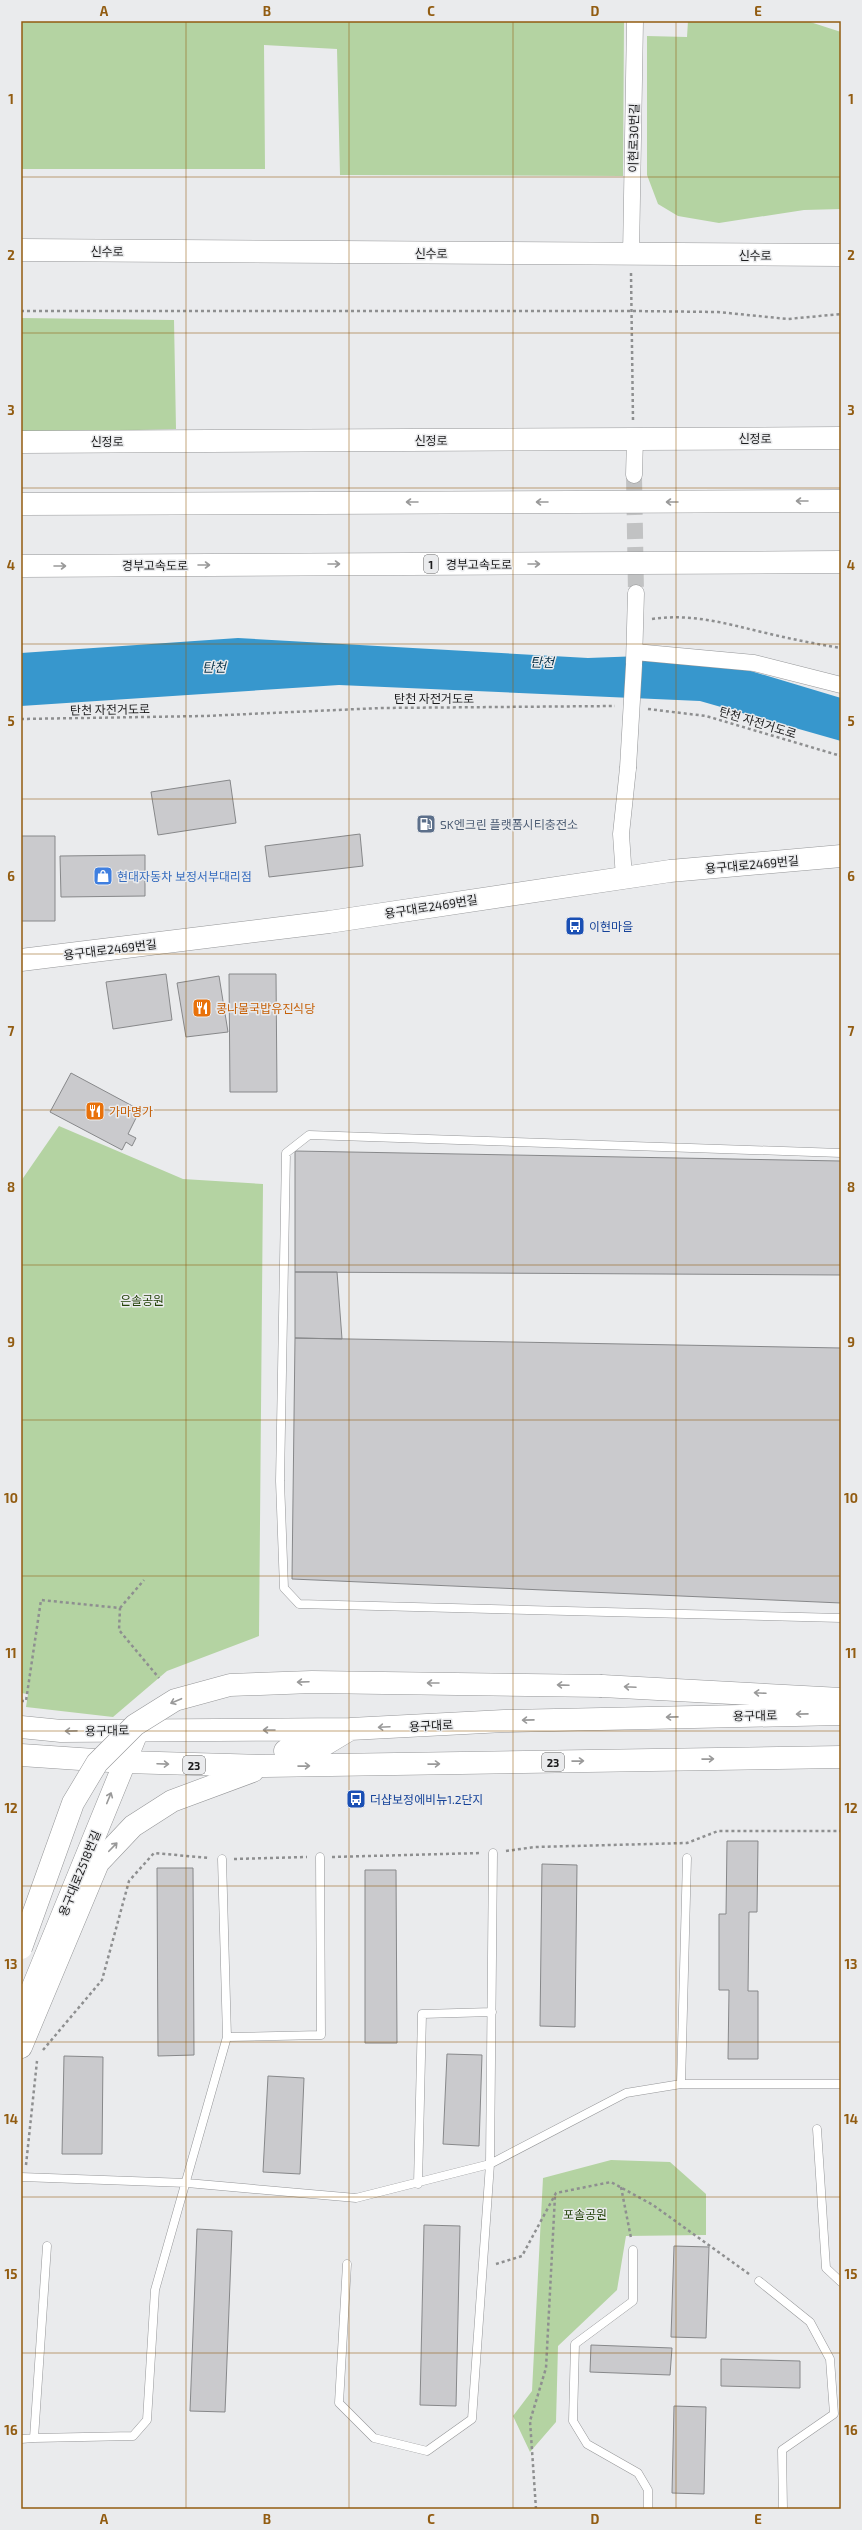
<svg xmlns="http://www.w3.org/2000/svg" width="862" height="2530" viewBox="0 0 862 2530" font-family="'Exo 2','Noto Sans KR',sans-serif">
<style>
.green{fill:#b4d3a2}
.water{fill:#3797cd}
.building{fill:#cacacd;stroke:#87888a}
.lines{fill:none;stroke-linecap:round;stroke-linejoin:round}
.street-tunnel{stroke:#c1c2c3;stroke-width:16;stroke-dasharray:16 8;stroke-linecap:butt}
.lane-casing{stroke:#959698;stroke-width:9}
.street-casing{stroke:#959698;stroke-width:17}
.secondary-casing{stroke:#959698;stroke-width:23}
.primary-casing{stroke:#959698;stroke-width:23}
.highway-casing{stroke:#959698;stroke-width:23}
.path{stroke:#8e8f90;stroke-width:2.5;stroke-dasharray:3 3;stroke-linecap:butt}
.lane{stroke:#fff;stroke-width:8}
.street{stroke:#fff;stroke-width:16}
.secondary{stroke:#fff;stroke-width:22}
.primary{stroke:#fff;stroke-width:22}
.highway{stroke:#fff;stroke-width:22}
.street-bridge-casing{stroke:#959698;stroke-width:17;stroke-linecap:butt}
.primary-bridge-casing{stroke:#959698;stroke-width:23;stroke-linecap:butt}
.street-bridge{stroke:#fff;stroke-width:16}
.primary-bridge{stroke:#fff;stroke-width:22}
.oneway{stroke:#999}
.grid{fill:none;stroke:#925c11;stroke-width:1;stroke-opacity:0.55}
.labels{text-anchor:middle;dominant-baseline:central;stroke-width:3;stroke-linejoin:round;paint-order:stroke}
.shield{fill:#eaebed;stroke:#5a5a5b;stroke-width:1}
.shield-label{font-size:11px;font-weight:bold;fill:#1c1c1d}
.street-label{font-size:12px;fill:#1c1c1d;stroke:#eaebed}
.service-label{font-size:12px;fill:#4e5e75;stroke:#eaebed;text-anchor:start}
.shop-label{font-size:12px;fill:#366cbe;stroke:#eaebed;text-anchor:start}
.transit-label{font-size:12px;fill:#164399;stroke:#eaebed;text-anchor:start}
.food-label{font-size:12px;fill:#c56008;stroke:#eaebed;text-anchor:start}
.park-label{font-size:12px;fill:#24430a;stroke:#eaebed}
.water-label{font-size:13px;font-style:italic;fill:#083249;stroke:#eaebed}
.neatline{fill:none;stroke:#925c11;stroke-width:1.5}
.grid-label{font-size:13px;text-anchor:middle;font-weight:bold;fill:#925c11}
</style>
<rect width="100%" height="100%" fill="#eaebed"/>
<path class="green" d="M21,21H624L623,176L340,175L337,49L264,45L265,169H21Z
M688,21H807L841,32V209L804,210L719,223L678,216L658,204L647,175V36L687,37Z
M21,318L174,320L176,429L21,433Z
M59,1126L183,1179L263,1184L259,1636L167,1671L113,1717L26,1707L28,1694L21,1693V1181Z
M611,2160L670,2162L706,2194V2235L626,2236L617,2290L558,2346L556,2422L530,2452L513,2416L532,2391L543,2178Z"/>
<path class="water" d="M238,638L588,658L694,654L841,698V741L700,701L339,685L21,706V653Z"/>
<path class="building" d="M230,780L236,823L158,835L151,792Z
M360,834L363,866L269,877L265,846Z
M21,836H55V921H21Z
M145,855V896L61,897L60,856Z
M166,974L172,1020L113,1029L106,982Z
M229,974H276L277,1092H230Z
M219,976L228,1032L186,1037L177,983Z
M71,1073L140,1110L128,1134L136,1138L132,1146L126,1142L122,1150L50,1112Z
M295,1151L841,1161V1275L295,1272Z
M295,1272H337L342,1339L295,1338Z
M295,1338L841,1348V1603L292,1579Z
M727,1841H758L757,1912H749L748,1991H758V2059H728L729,1990H719V1914H726Z
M542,1864L577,1865L575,2027L540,2026Z
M157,1868H193L194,2055L158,2056Z
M365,1870H396L397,2043H365Z
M447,2054L482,2055L479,2146L443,2144Z
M64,2056L103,2057L102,2154H62Z
M268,2076L304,2078L300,2174L263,2172Z
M424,2225L460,2226L456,2406L420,2405Z
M197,2229L232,2231L225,2412L190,2411Z
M674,2246L709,2247L706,2338L671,2337Z
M591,2345L672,2348L670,2375L590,2372Z
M721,2359L800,2361V2388L721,2386Z
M674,2406L706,2407L704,2494L672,2493Z"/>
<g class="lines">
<path class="street-tunnel" d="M634,475L636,593"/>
<defs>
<path id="lane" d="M841,1153L309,1135L286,1153L280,1481L284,1588L299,1604L841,1618
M222,1859L227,2037
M681,2084L687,1858
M817,2129L826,2268L841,2282
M21,2177L187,2183L356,2198L490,2164L626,2093L681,2084H841
M418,2184L422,2014L492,2012
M47,2246L34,2438L133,2436L147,2420L155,2290L227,2037L321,2035L320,1857
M633,2250V2301L575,2344L573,2421L587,2444L638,2473L648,2490V2509
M347,2264L339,2403L374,2438L427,2451L472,2419L490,2164L493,1853
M759,2281L810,2322L830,2359L834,2414L782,2450L783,2509
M21,2439L34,2438"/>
<path id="street" d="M631,255L635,21
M634,475L635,439
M635,652L754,663L841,685
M634,663L636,593
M624,878L621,834L628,768"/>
<path id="secondary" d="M21,250L841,255
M21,442L841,438
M21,960L329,922L670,871L841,856
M21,2016L138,1730"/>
<path id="primary" d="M602,1686L841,1699
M21,1727L61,1731L350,1729L504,1721L841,1714
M285,1751H314L349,1730
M21,1755L124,1762L265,1766L841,1757
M21,2047L98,1863L133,1826L172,1801L253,1771"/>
<path id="highway" d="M21,504L841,501
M21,566L841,562"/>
</defs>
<use href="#lane" class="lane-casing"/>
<use href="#street" class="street-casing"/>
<use href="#secondary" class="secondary-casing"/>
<use href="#primary" class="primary-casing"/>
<use href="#highway" class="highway-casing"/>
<path class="path" d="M631,273L633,420
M21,311H632L718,312L788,319L841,314
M652,619C693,613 727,624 766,633C791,639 816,644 841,648
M648,709L706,716L841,756
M21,719L205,716L381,708L615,706
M120,1608L144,1580
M21,1701H26L41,1600L120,1608L119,1630L159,1678
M506,1851L535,1847L687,1843L718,1831H841
M332,1857L481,1853
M234,1859L307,1857
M43,2050L102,1980L129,1881L154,1853L209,1858
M26,2165L37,2061
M621,2187L631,2238
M496,2264L522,2256L556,2193L611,2182L653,2205L749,2274
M536,2509L530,2421L546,2368L555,2196"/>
<use href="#lane" class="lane"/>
<use href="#street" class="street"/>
<use href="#secondary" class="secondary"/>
<use href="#primary" class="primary"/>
<use href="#highway" class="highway"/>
<defs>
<path id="street-bridge" d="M628,768L634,665"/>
<path id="primary-bridge" d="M21,1948L73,1803L97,1763L135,1725L175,1700L230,1685L312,1682L602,1686"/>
</defs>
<use href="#street-bridge" class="street-bridge-casing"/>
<use href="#primary-bridge" class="primary-bridge-casing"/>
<use href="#street-bridge" class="street-bridge"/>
<use href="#primary-bridge" class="primary-bridge"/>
</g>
<defs><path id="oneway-shaft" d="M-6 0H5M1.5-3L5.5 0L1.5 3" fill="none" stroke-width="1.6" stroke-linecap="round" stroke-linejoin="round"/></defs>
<g class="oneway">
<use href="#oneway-shaft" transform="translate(802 501) rotate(180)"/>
<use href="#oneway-shaft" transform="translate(412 502) rotate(180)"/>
<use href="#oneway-shaft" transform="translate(542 502) rotate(180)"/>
<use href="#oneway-shaft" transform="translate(672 502) rotate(180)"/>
<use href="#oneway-shaft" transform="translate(334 564)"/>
<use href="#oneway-shaft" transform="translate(534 564)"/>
<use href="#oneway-shaft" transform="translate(204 565)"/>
<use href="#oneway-shaft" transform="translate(60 566)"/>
<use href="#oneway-shaft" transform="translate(303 1682) rotate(178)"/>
<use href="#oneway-shaft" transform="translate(433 1683) rotate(-180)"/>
<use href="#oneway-shaft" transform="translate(563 1685) rotate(-178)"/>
<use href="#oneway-shaft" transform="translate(630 1687) rotate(-177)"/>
<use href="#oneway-shaft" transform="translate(760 1693) rotate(-177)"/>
<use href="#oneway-shaft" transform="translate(176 1701) rotate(157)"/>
<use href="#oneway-shaft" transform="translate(802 1714) rotate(179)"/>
<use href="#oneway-shaft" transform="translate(672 1717) rotate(179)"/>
<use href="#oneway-shaft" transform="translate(528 1720) rotate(179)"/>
<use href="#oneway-shaft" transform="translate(384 1727) rotate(177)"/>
<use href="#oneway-shaft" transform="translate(269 1730) rotate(180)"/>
<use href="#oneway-shaft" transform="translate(71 1731) rotate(179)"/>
<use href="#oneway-shaft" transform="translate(708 1759) rotate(-1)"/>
<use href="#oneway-shaft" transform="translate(578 1761) rotate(-1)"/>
<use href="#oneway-shaft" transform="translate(163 1764) rotate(2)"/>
<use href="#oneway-shaft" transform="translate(434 1764) rotate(-1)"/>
<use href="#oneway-shaft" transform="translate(304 1766) rotate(-1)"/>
<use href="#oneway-shaft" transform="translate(109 1798) rotate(-68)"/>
<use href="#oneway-shaft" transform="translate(113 1847) rotate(-46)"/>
</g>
<path class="grid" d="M186,21V2509M349,21V2509M513,21V2509M676,21V2509M21,177H841M21,333H841M21,488H841M21,644H841M21,799H841M21,954H841M21,1110H841M21,1265H841M21,1420H841M21,1576H841M21,1731H841M21,1886H841M21,2042H841M21,2197H841M21,2353H841"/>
<defs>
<symbol id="fuel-square" viewBox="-11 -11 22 22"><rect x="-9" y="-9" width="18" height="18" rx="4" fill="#5c6f8a" stroke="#eaebed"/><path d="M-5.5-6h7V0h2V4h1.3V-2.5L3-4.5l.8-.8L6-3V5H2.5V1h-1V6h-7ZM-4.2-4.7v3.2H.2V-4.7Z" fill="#fff"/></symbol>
<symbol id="shop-square" viewBox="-11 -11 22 22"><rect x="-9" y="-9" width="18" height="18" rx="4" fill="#3f7fe0" stroke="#eaebed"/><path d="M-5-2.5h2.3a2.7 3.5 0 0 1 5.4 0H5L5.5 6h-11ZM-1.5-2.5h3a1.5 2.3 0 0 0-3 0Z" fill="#fff"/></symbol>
<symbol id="bus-square" viewBox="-11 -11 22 22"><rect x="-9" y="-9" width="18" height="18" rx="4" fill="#1a4fb4" stroke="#eaebed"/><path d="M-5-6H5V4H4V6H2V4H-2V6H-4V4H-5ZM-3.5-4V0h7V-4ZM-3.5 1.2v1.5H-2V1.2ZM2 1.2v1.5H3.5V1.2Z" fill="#fff"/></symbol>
<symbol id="restaurant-square" viewBox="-11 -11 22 22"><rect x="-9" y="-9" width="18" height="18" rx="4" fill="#e8710a" stroke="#eaebed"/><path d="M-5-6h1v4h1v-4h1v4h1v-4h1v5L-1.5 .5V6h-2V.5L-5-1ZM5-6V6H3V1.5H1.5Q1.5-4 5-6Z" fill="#fff"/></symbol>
</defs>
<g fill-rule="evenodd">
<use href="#fuel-square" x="415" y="813" width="22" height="22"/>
<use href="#shop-square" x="92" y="865" width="22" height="22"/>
<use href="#bus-square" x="564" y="915" width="22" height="22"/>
<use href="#restaurant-square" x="191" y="997" width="22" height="22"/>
<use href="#restaurant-square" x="84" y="1100" width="22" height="22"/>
<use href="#bus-square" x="345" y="1788" width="22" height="22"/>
</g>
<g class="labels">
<g class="shield">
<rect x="424" y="555" width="14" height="18" rx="3"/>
<rect x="542" y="1753" width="22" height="18" rx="3"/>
<rect x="183" y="1756" width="22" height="18" rx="3"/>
</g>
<g class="shield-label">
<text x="431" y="564">1</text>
<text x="553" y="1762">23</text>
<text x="194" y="1765">23</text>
</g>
<g class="street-label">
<text transform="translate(633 138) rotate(-89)">이현로30번길</text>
<text x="107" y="251">신수로</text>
<text x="431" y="253">신수로</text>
<text x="755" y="255">신수로</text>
<text x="755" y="438">신정로</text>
<text x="431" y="440">신정로</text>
<text x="107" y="441">신정로</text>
<text x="479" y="564">경부고속도로</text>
<text x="155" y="565">경부고속도로</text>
<text x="434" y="698">탄천 자전거도로</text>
<text transform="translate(110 709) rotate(-1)">탄천 자전거도로</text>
<text transform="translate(758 722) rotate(17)">탄천 자전거도로</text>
<text transform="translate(752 864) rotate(-5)">용구대로2469번길</text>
<text transform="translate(431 906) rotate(-9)">용구대로2469번길</text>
<text transform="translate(110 949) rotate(-7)">용구대로2469번길</text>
<text transform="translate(755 1715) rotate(-1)">용구대로</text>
<text transform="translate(431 1725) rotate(-3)">용구대로</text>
<text transform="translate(107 1730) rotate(-1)">용구대로</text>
<text transform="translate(79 1873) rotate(-68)">용구대로2518번길</text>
</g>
<g class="service-label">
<text x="440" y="824">SK엔크린 플랫폼시티충전소</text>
</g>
<g class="shop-label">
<text x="117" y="876">현대자동차 보정서부대리점</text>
</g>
<g class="transit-label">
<text x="589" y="926">이현마을</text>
<text x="370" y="1799">더샵보정에비뉴1.2단지</text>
</g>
<g class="food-label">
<text x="216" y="1008">콩나물국밥유진식당</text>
<text x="109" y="1111">가마명가</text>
</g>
<g class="park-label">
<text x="142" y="1300">은솔공원</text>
<text x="585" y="2214">포솔공원</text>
</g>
<g class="water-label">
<text transform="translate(542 662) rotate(1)">탄천</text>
<text x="214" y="667">탄천</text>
</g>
</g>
<rect width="862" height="2530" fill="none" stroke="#eaebed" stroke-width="44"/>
<rect x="22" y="22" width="818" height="2486" class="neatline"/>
<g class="grid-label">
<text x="104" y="16">A</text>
<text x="267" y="16">B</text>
<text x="431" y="16">C</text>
<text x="595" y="16">D</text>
<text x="758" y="16">E</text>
<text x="11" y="104">1</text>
<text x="851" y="104">1</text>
<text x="11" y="260">2</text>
<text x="851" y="260">2</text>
<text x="11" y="415">3</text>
<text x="851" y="415">3</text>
<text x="11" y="570">4</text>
<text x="851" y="570">4</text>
<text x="11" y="726">5</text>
<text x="851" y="726">5</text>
<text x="11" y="881">6</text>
<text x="851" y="881">6</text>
<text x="11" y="1036">7</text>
<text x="851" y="1036">7</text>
<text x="11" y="1192">8</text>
<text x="851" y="1192">8</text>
<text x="11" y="1347">9</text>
<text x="851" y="1347">9</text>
<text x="11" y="1503">10</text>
<text x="851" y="1503">10</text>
<text x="11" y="1658">11</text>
<text x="851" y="1658">11</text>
<text x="11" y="1813">12</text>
<text x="851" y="1813">12</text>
<text x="11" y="1969">13</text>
<text x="851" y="1969">13</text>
<text x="11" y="2124">14</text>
<text x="851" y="2124">14</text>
<text x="11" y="2279">15</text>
<text x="851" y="2279">15</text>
<text x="11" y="2435">16</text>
<text x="851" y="2435">16</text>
<text x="104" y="2524">A</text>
<text x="267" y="2524">B</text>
<text x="431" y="2524">C</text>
<text x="595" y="2524">D</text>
<text x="758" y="2524">E</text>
</g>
</svg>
